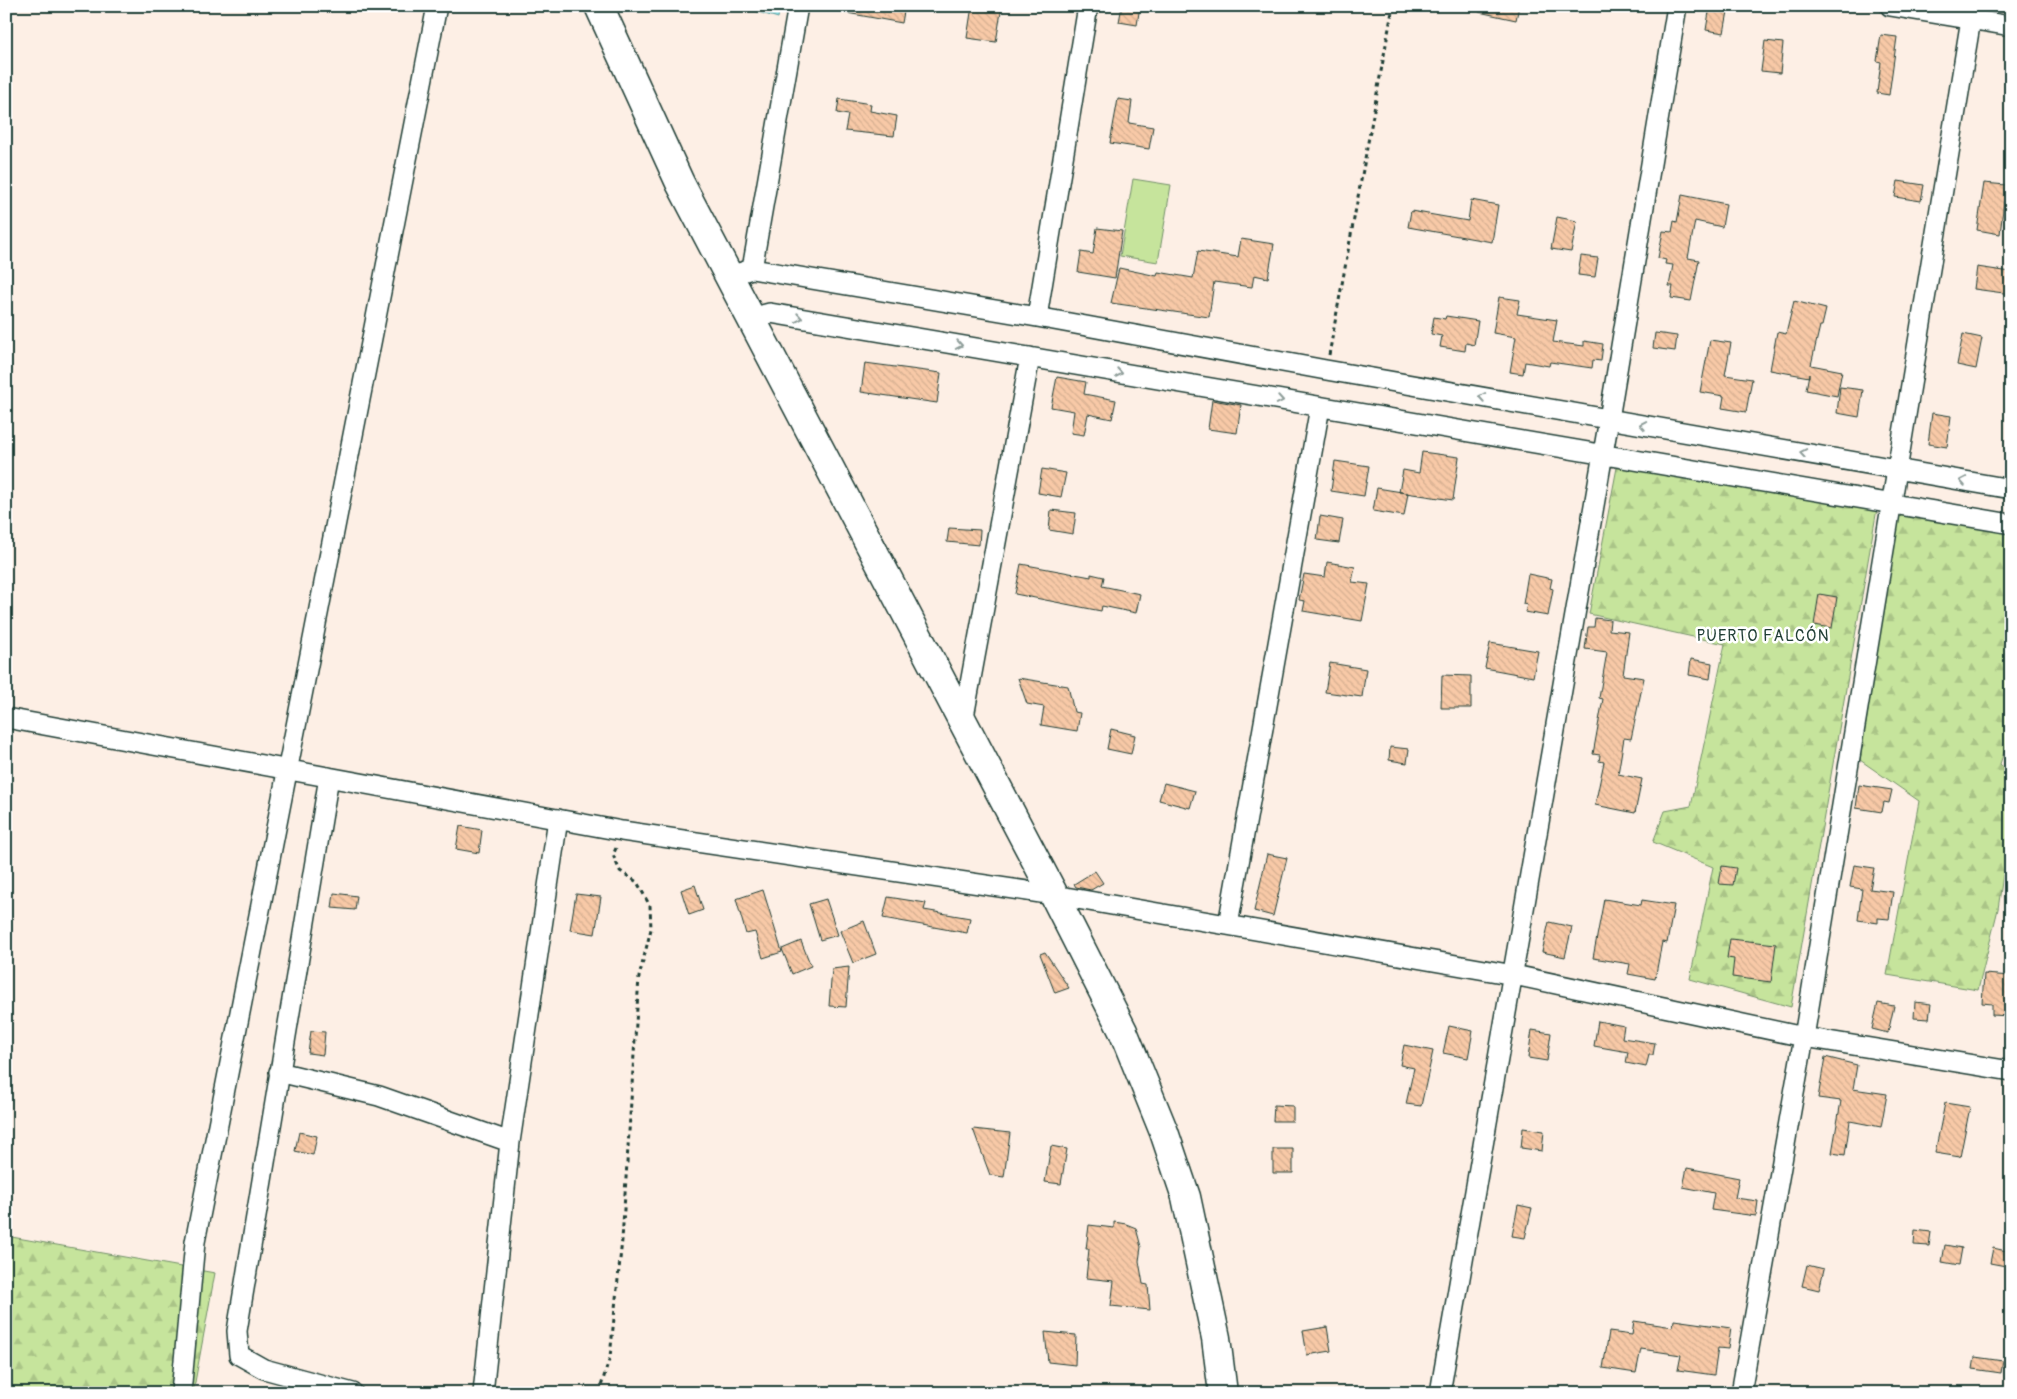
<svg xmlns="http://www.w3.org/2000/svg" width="2017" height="1399" viewBox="0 0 2017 1399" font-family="Pangolin,sans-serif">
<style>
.forest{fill:url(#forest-firs);stroke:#729068}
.garden{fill:#c6e49c;stroke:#729068}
.water{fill:url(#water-ripples);stroke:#629e9e}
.building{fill:url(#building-back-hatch);stroke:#1f3d34}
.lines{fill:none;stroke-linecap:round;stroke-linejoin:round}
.minor-casing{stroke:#1f3d34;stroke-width:22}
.trunk-casing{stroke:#1f3d34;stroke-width:31}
.path{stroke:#1f3d34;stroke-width:3;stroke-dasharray:4 4;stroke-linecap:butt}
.minor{stroke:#fff;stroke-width:19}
.trunk{stroke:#fff;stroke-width:28}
.oneway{stroke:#8f9e9a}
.labels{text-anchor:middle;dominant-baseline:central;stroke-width:5;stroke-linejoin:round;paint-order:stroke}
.quarter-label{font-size:16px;letter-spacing:1px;fill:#1f3d34;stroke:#fff}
</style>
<defs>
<pattern id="forest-firs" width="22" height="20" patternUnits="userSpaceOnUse" patternTransform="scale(1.25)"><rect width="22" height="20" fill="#c6e49c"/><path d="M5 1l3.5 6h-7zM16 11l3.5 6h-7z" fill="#aac487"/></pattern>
<pattern id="water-ripples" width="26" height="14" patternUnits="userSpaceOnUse" patternTransform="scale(1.25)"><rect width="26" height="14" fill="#8edfe4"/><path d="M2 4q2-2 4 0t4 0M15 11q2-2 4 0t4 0" fill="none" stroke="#7ac0c4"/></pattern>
<pattern id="building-back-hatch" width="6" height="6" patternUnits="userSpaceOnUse" patternTransform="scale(1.25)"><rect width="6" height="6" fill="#f8c9a7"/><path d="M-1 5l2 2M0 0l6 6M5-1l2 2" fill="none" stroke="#d4ae90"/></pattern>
</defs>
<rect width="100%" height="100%" fill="#fdefe5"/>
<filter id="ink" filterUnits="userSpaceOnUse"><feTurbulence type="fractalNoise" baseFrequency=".02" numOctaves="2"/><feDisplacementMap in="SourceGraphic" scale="10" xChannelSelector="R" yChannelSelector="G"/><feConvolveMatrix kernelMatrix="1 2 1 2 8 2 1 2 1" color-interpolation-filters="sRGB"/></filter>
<g filter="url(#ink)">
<path class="forest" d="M1619,457L1878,503L1791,1007L1690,979L1713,867L1653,842L1665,811L1691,806L1725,644L1589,614Z
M1900,507L2011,527V741L2007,743L2000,764L2011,774V876L2003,875L1998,909L1978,990L1887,975L1919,801L1860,760Z
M6,1236L215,1273L193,1393H6Z"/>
<path class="garden" d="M1133,179L1171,185L1158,262L1120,256Z"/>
<path class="water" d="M738,6H780L778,18Z"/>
<path class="building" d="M847,6H905L902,23L847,13Z
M972,6H1002L996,42L967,38Z
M1122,6H1140L1137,25L1119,22Z
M1480,6H1519L1516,20L1479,12Z
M1710,6H1729L1724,33L1706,30Z
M1881,35L1897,37L1889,95L1877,93L1881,62L1877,61Z
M1765,41L1783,43L1780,73L1761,71Z
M839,99L871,104L870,111L897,116L894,136L845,131L848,115L837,113Z
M1118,99L1132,101L1129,123L1153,127L1149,149L1110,143Z
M1898,181L1924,185L1921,201L1895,197Z
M1984,183L2006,185L2000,234L1977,230Z
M1682,195L1726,204L1722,227L1695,221L1688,258L1699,260L1691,301L1671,298L1673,286H1669L1673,265L1665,264L1666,260L1658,258L1663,231L1672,232L1674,221L1677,222Z
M1471,200L1498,205L1492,242L1408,227L1411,211L1468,221Z
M1557,217L1577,221L1571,252L1551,249Z
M1097,228L1122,231L1115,278L1078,272L1081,252L1093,254Z
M1241,239L1274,244L1268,278L1254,275L1252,287L1214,282L1209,317L1111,303L1119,268L1157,276L1158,272L1193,278L1198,251L1238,257Z
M1581,256L1598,258L1595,277L1578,275Z
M1977,267L2011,272V294L1974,289Z
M1499,297L1520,300L1517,314L1557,320L1553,342L1584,346V341L1603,344L1601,361L1593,360L1592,368L1550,362L1549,366L1525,362L1523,374L1510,372L1516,337L1493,333Z
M1794,301L1826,309L1822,326H1820L1811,365L1842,371L1837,396L1806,390L1809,374V377L1770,370L1777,332L1786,334Z
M1446,316L1478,321L1474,345L1466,343L1465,351L1440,347L1442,336L1431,334L1434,317L1445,319Z
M1655,333L1677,336L1675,351L1653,348Z
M1963,334L1982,338L1976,369L1957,365Z
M1710,340L1731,343L1725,375L1752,379L1746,412L1722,408L1724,396L1700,392Z
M865,363L941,373L937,403L861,392Z
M1057,377L1086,382L1084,394L1116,400L1112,419L1088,414L1084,435L1071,433L1074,411L1051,407Z
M1840,387L1863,390L1859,417L1837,413Z
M1212,400L1241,405L1237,433L1208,429Z
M1932,413L1951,416L1947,447L1928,444Z
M1422,452L1459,457L1453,500L1399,492L1403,470L1419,473Z
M1335,461L1369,466L1364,496L1331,491Z
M1042,469L1066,473L1061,497L1038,493Z
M1377,488L1408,493L1404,516L1373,511Z
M1051,510L1076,513L1073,534L1049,530Z
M1320,516L1343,520L1339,543L1317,540Z
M949,528L980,530L979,545L947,542Z
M1327,562L1355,567L1352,582L1369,584L1362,621L1303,611L1305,601L1299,600L1304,574L1325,577Z
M1021,564L1091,577V574L1104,577L1102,586L1140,594L1136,613L1102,606L1101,611L1015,594Z
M1528,574L1552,579L1550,588L1553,589L1548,616L1525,612L1527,605L1523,604Z
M1819,594L1837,597L1832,628L1814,625Z
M1595,618L1610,620L1609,630L1629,632L1623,675L1644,678L1631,739L1624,738L1618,774L1642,779L1635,813L1595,805L1604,762L1599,761L1600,755L1593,754L1603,699L1599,698L1607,652L1585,649L1588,627H1594Z
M1490,643L1538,651L1533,677L1485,668Z
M1691,659L1712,663L1710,679L1689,675Z
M1330,663L1366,669L1362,697L1325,692Z
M1442,675L1471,676V708H1441Z
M1018,678L1068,686L1074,712L1080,713L1077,731L1041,725L1044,707L1027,704Z
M1111,729L1135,735L1131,754L1107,749Z
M1390,747L1409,749L1407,763L1389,760Z
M1164,783L1195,791L1190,808L1159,800Z
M1859,785L1892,790L1889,803L1884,802L1882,812L1856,808Z
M460,826L482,830L479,853L456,849Z
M1267,854L1287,858L1273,916L1254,911Z
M1854,865L1874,868L1870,889L1893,892L1889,919L1878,918V923L1858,920L1862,889L1850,887Z
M1722,866L1736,868L1733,885L1719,884Z
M1095,871L1103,883L1091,890L1076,887L1074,884Z
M695,885L703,910L689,915L681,890Z
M763,890L782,952L763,958L755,932L746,934L736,899Z
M334,893L357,896L355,910L332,908Z
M576,894L601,897L595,934L570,930Z
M888,897L926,903L924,910L970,918L967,933L883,918Z
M826,899L838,935L820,940L809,904Z
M1604,899L1641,905L1642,900L1674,905L1667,943L1662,942L1655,979L1628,974L1630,964L1593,958Z
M864,921L876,954L853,963L840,931Z
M1549,922L1572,927L1565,957L1542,952Z
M1730,939L1776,944L1771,982L1732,977L1734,959L1727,958Z
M801,941L811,966L792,974L782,949Z
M1045,952L1069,988L1055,993L1040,954Z
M849,967L846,1007L829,1006L832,969Z
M1984,974L2011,976L2009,1016L1992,1015V1004L1982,1003Z
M1915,1002L1931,1004L1929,1019L1914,1018Z
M1878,1003L1894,1006L1888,1033L1872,1029Z
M1598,1021L1624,1026L1622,1038L1655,1043L1653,1055H1649L1646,1067L1626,1063L1628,1052L1594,1046Z
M1449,1026L1473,1031L1468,1058L1443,1053Z
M1532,1030L1551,1033L1547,1061L1528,1058Z
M311,1031L325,1032L323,1055L308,1053Z
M1404,1045L1433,1051L1421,1106L1406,1104L1414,1068L1400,1065Z
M1825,1057L1857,1065L1853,1089L1887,1094L1881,1127L1850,1121L1845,1155L1832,1153L1841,1101L1818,1098Z
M1945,1103L1970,1107L1960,1157L1935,1153Z
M1274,1105L1293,1106V1121H1273Z
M1523,1128L1544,1131L1542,1151L1521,1148Z
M973,1129L1010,1133L1004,1177L990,1175Z
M299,1132L317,1136L313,1155L295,1151Z
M1051,1146L1067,1149L1061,1184L1045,1182Z
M1273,1149H1293V1173H1273Z
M1687,1168L1739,1178L1735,1198L1758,1201L1756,1216L1711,1210L1714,1193L1683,1187Z
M1518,1205L1532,1208L1525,1238L1512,1236Z
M1114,1222L1126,1224L1136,1228L1141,1247L1139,1261L1143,1284L1148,1285L1150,1310L1111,1306L1114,1281L1086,1278L1089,1249H1086L1089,1225L1114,1228Z
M1915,1230L1931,1232L1929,1246L1914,1245Z
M1945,1245L1962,1248L1959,1265L1942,1262Z
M1993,1248L2011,1252V1267L1990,1263Z
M1807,1265L1824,1269L1819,1290L1802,1286Z
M1674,1320L1731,1328L1728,1349L1718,1348L1714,1375L1678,1370L1681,1355L1641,1349L1636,1373L1603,1368L1609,1332L1632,1335L1634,1321L1673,1327Z
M1327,1327L1331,1351L1307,1355L1303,1331Z
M1045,1332L1076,1335L1075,1365L1048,1362Z
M1975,1357L2003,1361L2001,1373L1973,1369Z"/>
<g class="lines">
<defs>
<path id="minor" d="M1890,6L2011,26
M752,269L798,6
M729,276L752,269L1037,317L1326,370L2011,489
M1037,317L1088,6
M751,318L770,313L2011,524
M6,718L622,831L1054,895L1514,975L1804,1037L2011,1071
M963,722L1030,357
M329,777L237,1331L239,1355L264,1369L353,1393
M1228,925L1320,407
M279,1072L379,1096L510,1142
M181,1393L195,1242L437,6
M483,1393L510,1142L558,819
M1440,1393L1609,419L1677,6
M1741,1393L1804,1037L1971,19"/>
<path id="trunk" d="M599,6L680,183L1054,895L1123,1031L1164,1132L1186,1197L1216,1338L1223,1393"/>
</defs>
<use href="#minor" class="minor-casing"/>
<use href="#trunk" class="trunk-casing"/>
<path class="path" d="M1329,355L1393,6
M599,1393L610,1357L622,1240L639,977L651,929L650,906L637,882L620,871L613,855L616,848"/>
<use href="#minor" class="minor"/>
<use href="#trunk" class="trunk"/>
</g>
<defs><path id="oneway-chevron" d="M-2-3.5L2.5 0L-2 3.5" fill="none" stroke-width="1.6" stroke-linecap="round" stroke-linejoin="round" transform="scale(1.25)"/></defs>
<g class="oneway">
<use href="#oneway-chevron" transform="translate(799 318) rotate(10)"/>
<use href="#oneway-chevron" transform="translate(959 345) rotate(10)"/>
<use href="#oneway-chevron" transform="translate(1119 373) rotate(10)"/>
<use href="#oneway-chevron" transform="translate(1482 397) rotate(-170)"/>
<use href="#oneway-chevron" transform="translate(1280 400) rotate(10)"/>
<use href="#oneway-chevron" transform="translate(1643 425) rotate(-170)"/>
<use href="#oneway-chevron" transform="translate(1803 453) rotate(-170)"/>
<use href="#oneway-chevron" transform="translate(1963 481) rotate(-170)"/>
</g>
</g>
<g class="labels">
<g class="quarter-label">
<text x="1763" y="636">PUERTO FALCÓN</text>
</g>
</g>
<rect width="2017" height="1399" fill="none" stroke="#fff" stroke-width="25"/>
<rect x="12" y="12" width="1992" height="1374" fill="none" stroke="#1f3d34" stroke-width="2" filter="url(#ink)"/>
</svg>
